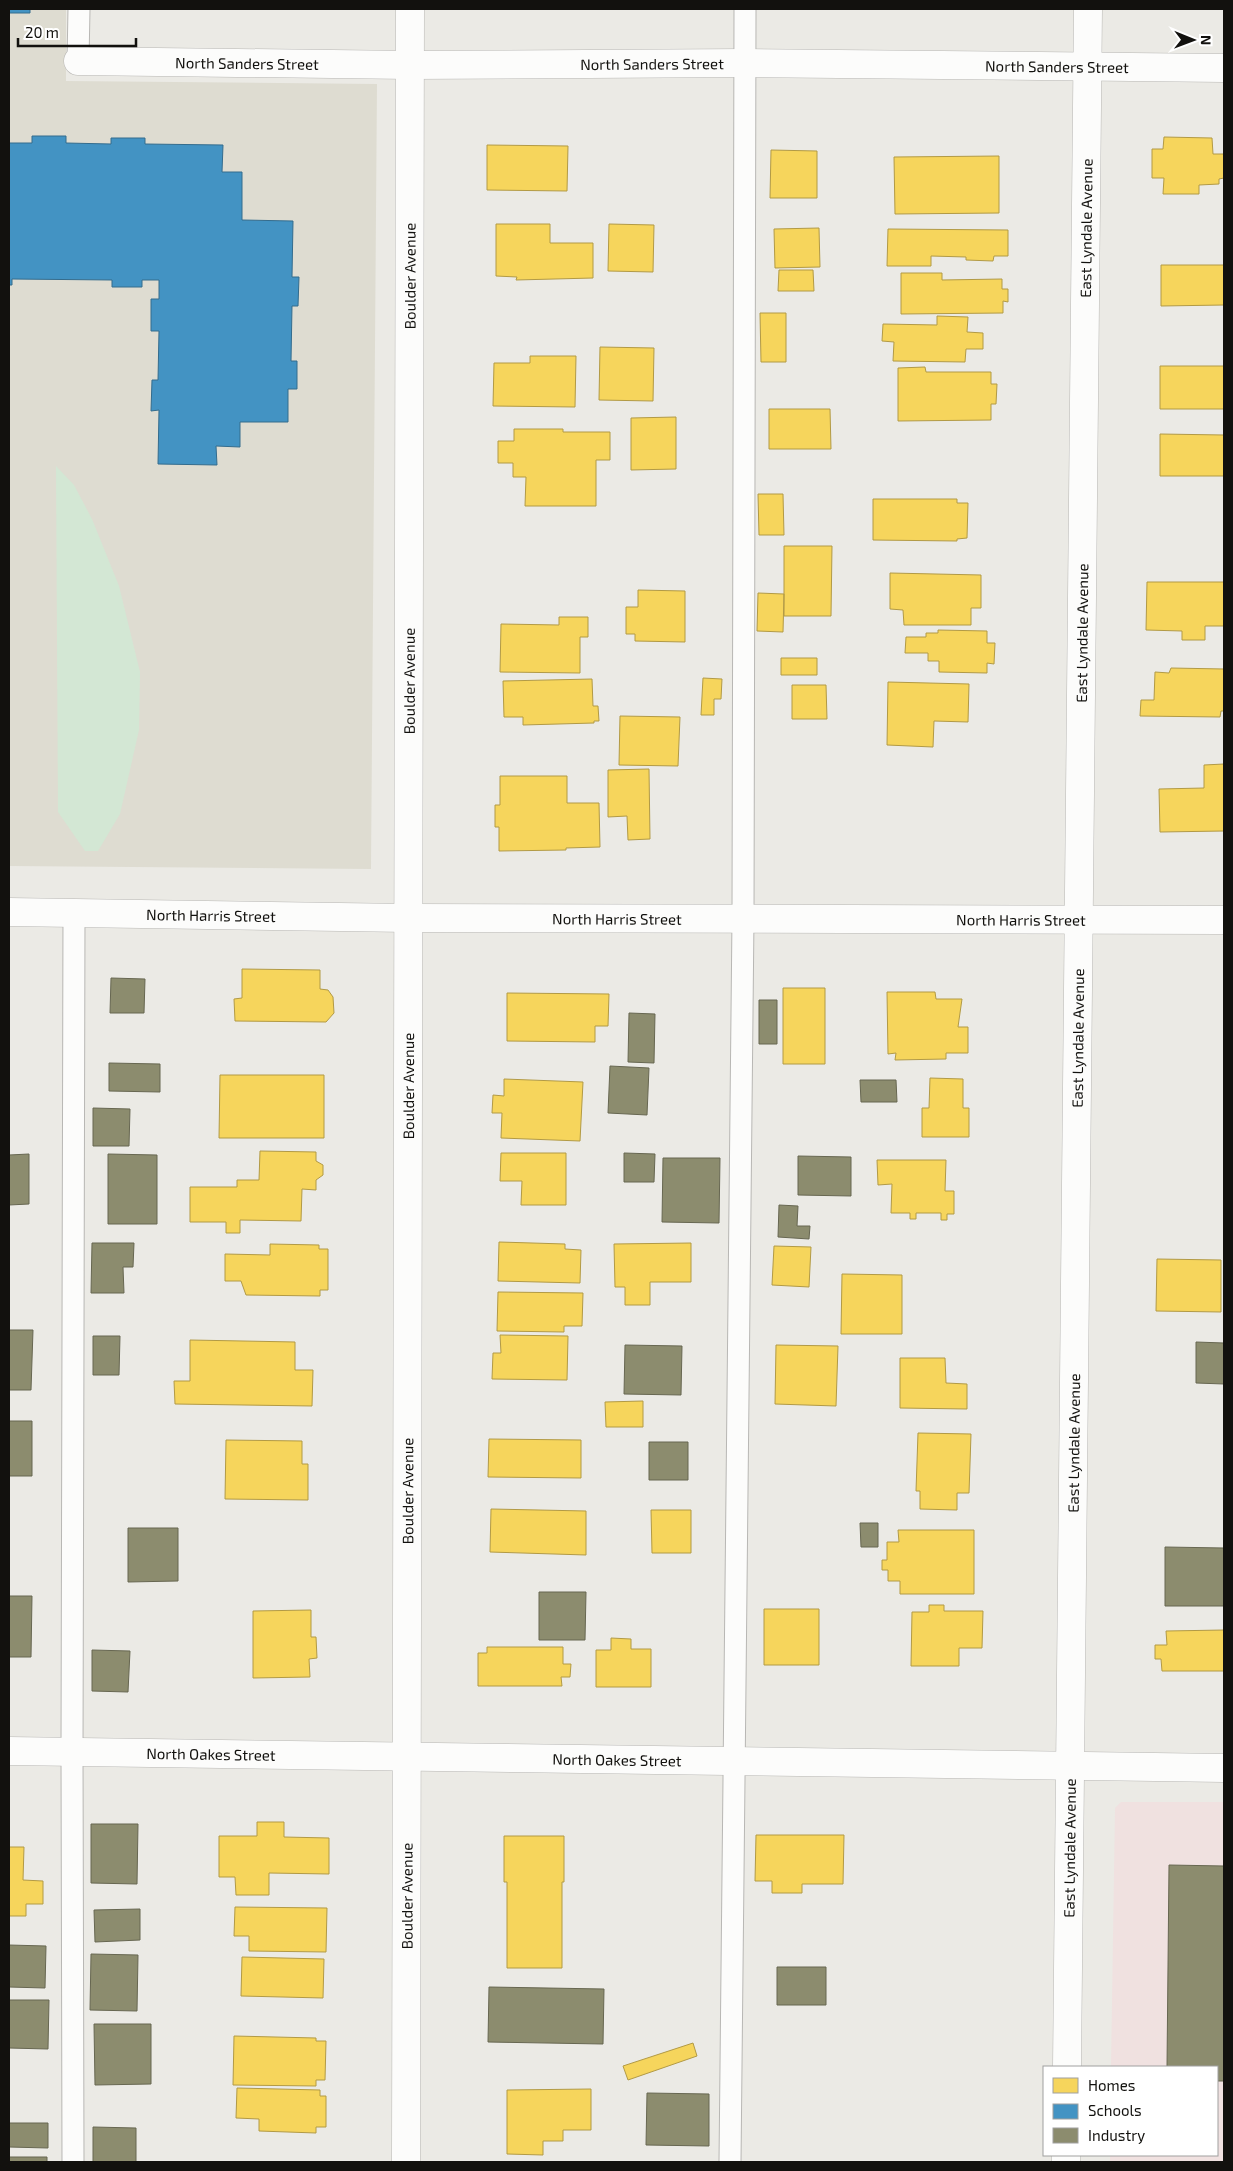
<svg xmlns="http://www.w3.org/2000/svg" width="1233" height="2171" viewBox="0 0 1233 2171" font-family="'Exo 2',sans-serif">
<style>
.built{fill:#dedcd1}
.industrial{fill:#f0e1e0}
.green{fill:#d3e7d4}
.homes{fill:#f6d55c;stroke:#b29a45}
.schools{fill:#4393c3;stroke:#346c8d}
.industry{fill:#8c8c6e;stroke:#676751}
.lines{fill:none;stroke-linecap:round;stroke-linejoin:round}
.lane-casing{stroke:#b8b7b4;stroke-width:23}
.street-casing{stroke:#b8b7b4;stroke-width:29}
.lane{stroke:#fcfcfb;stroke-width:21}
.street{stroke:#fcfcfb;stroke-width:28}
.labels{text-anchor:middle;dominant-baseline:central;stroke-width:5;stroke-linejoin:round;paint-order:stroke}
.street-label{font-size:15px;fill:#12110e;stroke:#fff}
</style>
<rect width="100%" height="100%" fill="#ebeae5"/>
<path class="built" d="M9,9H66V81L377,84L371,869L9,866Z"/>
<path class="industrial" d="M1121,1802H1224V2162H1110V2155H1217V2067H1111L1115,1808Z"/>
<path class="green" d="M56,466L74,485L92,519L119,586L140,672L139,730L120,814L98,851H85L58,812Z"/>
<path class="homes" d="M1164,137L1212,138L1213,154H1224V178L1219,179V184L1199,185V194H1163L1164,178H1152V149H1163Z
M487,145L568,146L567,191L487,190Z
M771,150L817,151V198H770Z
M999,156V213L895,214L894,157Z
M496,224H550V243H593V278L516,280L517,277L496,276Z
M609,224L654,225L653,272L608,271Z
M819,228L820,267L775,268L774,229Z
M888,229L1008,230V256H994L993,261L966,260V257L931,256V266H887Z
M1161,265H1224V305L1161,306Z
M779,270H813L814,291H778Z
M901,273H942V280L1002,279V289H1008V302L1003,301V313L901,314Z
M760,313H786V362H761Z
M937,316L968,317L967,332L983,333V349H966L965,362L893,361L894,342L882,341L883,324L937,325Z
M600,347L654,348L653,401L599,400Z
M530,356H576L575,407L493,406L494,363H530Z
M1160,366H1224V409H1160Z
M925,367L926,372H991V384H997L996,404H991V420L898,421V368Z
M769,409H830L831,449H769Z
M676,417V469L631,470V418Z
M514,429H563V432H610V460H596V506H525L526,477H513V463H498V441H514Z
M1160,434L1224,435V476H1160Z
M758,494H783L784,535H759Z
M873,499H957V503H968L967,538L957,539V541L873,540Z
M784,546H832L831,616H784Z
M890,573L981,575V608H971V625H904L903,610L890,609Z
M1147,582H1224V626H1205V640H1182V631L1146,630Z
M638,590L685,591V642L635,641V634H626V607H638Z
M758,593L784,594L783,632L757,631Z
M559,617H588V637H580V673L500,672L501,624L559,625Z
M938,630L987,631V643H995L994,664L987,663V673L939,672V661H928V653H905L906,637H926V633H938Z
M781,658H817V675H781Z
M1171,668L1224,669V711H1221L1220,717L1140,716L1141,700H1154L1155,672L1169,673Z
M703,678L722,679L721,699H714V715H701Z
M592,679L593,706H598L599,721H594V723L523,725V717H504L503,681Z
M888,682L969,684L968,722L934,721L933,747L887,745Z
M792,685H826L827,719H792Z
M620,716L680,717L678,766L619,765Z
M1224,764V831L1160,832L1159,789L1204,788V765Z
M649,769L650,839L628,840L627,816L608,817V770Z
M500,776H567V803H599L600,847L566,848V850L499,851V827H495V805H500Z
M242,969L320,970V989L328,990L333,997L334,1013L326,1022L235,1021L234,999L242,998Z
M783,988H825V1064H783Z
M887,992H935L936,999H962L958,1027H968V1053H946V1059L895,1060L896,1053L888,1054Z
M507,993L609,994L608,1026H595V1042L507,1041Z
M220,1075H324V1138H219Z
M930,1078L963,1079V1108H969V1137H922V1108H929Z
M504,1079L583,1082L580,1141L501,1138L502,1113H492L493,1095L504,1096Z
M260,1151L316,1152V1161L323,1165V1175L316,1180V1190L302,1189L301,1221L240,1220V1233H226V1222H190V1187H237V1180H259Z
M501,1153H566V1205H521L522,1181H500Z
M877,1160H946L945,1191H954V1214H947V1220H941V1213H916V1219H910V1213H891L892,1184L878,1185Z
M499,1242L565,1244V1249L581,1250L580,1283L498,1281Z
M691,1243V1282H650V1305H625V1287H615L614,1244Z
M270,1244L319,1245V1249H328V1290H320V1296L246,1295L241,1281H225V1254L270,1255Z
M774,1246L811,1247L809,1287L772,1285Z
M1157,1259L1221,1260V1312L1156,1311Z
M842,1274L902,1275V1334H841Z
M498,1292L583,1293L582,1326H564V1332L497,1331Z
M500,1335L568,1336L567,1380L492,1379L493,1353H501Z
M190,1340L295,1342V1370H313L312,1406L175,1404L174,1381H190Z
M776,1345L838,1346L836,1406L775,1404Z
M900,1358H945L946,1383L967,1384V1409L900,1408Z
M643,1401V1427H606L605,1402Z
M918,1433L971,1434L969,1493H957V1510L920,1509V1491H916Z
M489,1439L581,1440V1478L488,1477Z
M226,1440L302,1441V1464H308V1500L225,1499Z
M491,1509L586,1511V1555L490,1552Z
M651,1510H691V1553H652Z
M898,1530H974V1594H900V1581H888V1570H882V1560H887V1542H899Z
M929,1605H944V1611H983L982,1648H959V1666H911L912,1612H929Z
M764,1609H819V1665H764Z
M311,1610V1637H316L317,1658L309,1659L310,1677L253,1678V1611Z
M1224,1630V1671H1162L1161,1659H1155V1645H1167L1166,1631Z
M611,1638L631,1639V1649H651V1687H596V1650H611Z
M487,1647H563V1664H571L570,1677H561L562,1686H478V1653H487Z
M257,1822H284V1837L329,1838V1874L269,1873V1895H236L235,1877H219V1836H257Z
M756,1835H844L843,1884H802V1893H772V1881H755Z
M504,1836H564V1882H562V1968H507V1882H504Z
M9,1847H24L23,1880L43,1881V1904H26V1916H9Z
M235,1907L327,1908L326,1952L249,1951V1936H234Z
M242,1957L324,1959L323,1998L241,1996Z
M234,2036L316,2038V2041H326L325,2080H316V2086L233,2085Z
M693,2043L697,2056L628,2080L623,2066Z
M237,2088L320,2090V2096H326V2127H316V2133L259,2131V2119L236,2118Z
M591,2089V2130H563V2141H543V2155L507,2154V2090Z"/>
<path class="schools" d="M9,9H30V13H9Z
M32,136H66V143L111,144V138H145V144L223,145L222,172H242V220L293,221L292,277H299L298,306H292L291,361H297V389H288V422H240V447L216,446L217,465L158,464L159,410L151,411L152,380H158L159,331H151V299H159V280H142V287H112V280L12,279V285H9V143H32Z"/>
<path class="industry" d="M111,978L145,979L144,1013H110Z
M759,1000H777V1044H759Z
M629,1013L655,1014L654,1063L628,1062Z
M109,1063L160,1064V1092L109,1091Z
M610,1066L649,1068L647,1115L608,1113Z
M860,1080H896L897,1102H861Z
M93,1108L130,1109L129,1146H93Z
M624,1153L655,1154L654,1182H624Z
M29,1154V1204L9,1205V1155Z
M108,1154L157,1155V1224H108Z
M798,1156L851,1157V1196L798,1195Z
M663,1158H720L719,1223L662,1222Z
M779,1205L798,1206L797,1226H810L809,1239L778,1237Z
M92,1243H134L133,1267H123L124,1293H91Z
M9,1330H33L31,1390H9Z
M93,1336H120L119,1375H93Z
M1196,1342L1224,1343V1384L1196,1383Z
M625,1345L682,1346L681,1395L624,1394Z
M9,1421H32V1476H9Z
M649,1442H688V1480H649Z
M860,1523H878V1547H861Z
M128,1528H178V1581L128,1582Z
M1165,1547L1224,1548V1606H1165Z
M539,1592H586L585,1640H539Z
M9,1596H32L31,1657H9Z
M92,1650L130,1651L128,1692L92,1691Z
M91,1824H138L137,1884L91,1883Z
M1169,1865L1224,1866V2081H1217V2067H1167Z
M140,1909V1940L95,1942L94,1910Z
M9,1945L46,1946L45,1988L9,1987Z
M91,1954L138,1955L137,2011L90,2010Z
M777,1967H826V2005H777Z
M489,1987L604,1989L603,2044L488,2042Z
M9,2000H49L48,2049L9,2048Z
M94,2024H151V2084L95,2085Z
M647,2093L709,2094V2146L646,2145Z
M9,2123H48V2148L9,2147Z
M93,2127L136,2128V2162H93Z
M9,2157H47V2162H9Z"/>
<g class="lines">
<defs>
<path id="lane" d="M78,61L79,9
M73,2162L72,1752L74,913
M730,2162L743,918L745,9"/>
<g id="street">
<path id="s1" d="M78,61L410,65L745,63L1224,68"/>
<path id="s2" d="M9,912L408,918L1224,920"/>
<path id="s3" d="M9,1751L1224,1768"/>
<path id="s4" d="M1067,2067L1088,9"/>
<path id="s5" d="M406,2162L410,9"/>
<path d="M1066,2162V2155"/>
</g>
</defs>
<use href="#lane" class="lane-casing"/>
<use href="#street" class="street-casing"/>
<use href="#lane" class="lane"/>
<use href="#street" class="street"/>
</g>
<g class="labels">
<g class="street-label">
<text stroke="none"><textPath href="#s1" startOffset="169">North Sanders Street</textPath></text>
<text stroke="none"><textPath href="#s1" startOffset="574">North Sanders Street</textPath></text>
<text stroke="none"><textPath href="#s1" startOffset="979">North Sanders Street</textPath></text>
<text stroke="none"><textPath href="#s4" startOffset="1839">East Lyndale Avenue</textPath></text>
<text stroke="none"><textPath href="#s5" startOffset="1886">Boulder Avenue</textPath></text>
<text stroke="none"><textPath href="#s4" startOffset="1434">East Lyndale Avenue</textPath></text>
<text stroke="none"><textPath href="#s5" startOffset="1481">Boulder Avenue</textPath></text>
<text stroke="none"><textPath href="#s2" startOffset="202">North Harris Street</textPath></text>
<text stroke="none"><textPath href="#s2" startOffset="608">North Harris Street</textPath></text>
<text stroke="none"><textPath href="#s2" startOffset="1012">North Harris Street</textPath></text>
<text stroke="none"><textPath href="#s4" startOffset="1029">East Lyndale Avenue</textPath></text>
<text stroke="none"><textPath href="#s5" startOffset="1076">Boulder Avenue</textPath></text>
<text stroke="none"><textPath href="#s4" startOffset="624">East Lyndale Avenue</textPath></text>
<text stroke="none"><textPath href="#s5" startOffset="671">Boulder Avenue</textPath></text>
<text stroke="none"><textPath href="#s3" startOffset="202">North Oakes Street</textPath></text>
<text stroke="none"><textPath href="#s3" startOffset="608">North Oakes Street</textPath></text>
<text stroke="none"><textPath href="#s4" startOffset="219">East Lyndale Avenue</textPath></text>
<text stroke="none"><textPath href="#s5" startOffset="266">Boulder Avenue</textPath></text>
</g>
</g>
<rect width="1233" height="2171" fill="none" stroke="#12110e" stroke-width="20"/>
<rect x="1043" y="2066" width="175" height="90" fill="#ffffff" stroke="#a0a09f"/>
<rect x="1053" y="2078" width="25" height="15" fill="#f6d55c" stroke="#a0a09f"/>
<text x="1088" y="2091" font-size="15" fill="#12110e">Homes</text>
<rect x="1053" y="2104" width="25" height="15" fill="#4393c3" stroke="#a0a09f"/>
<text x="1088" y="2116" font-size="15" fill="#12110e">Schools</text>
<rect x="1053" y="2128" width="25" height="15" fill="#8c8c6e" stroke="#a0a09f"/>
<text x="1088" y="2141" font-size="15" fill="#12110e">Industry</text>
<g transform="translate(1193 40) rotate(91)" stroke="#ffffff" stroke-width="4" paint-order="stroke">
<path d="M0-4L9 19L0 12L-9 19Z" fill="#12110e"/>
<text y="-8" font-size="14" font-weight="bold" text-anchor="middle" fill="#12110e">N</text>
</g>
<path d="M18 38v8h118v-8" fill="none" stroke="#12110e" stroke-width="2.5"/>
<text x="25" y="38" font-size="15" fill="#12110e" stroke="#ffffff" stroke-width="4" paint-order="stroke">20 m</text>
</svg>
